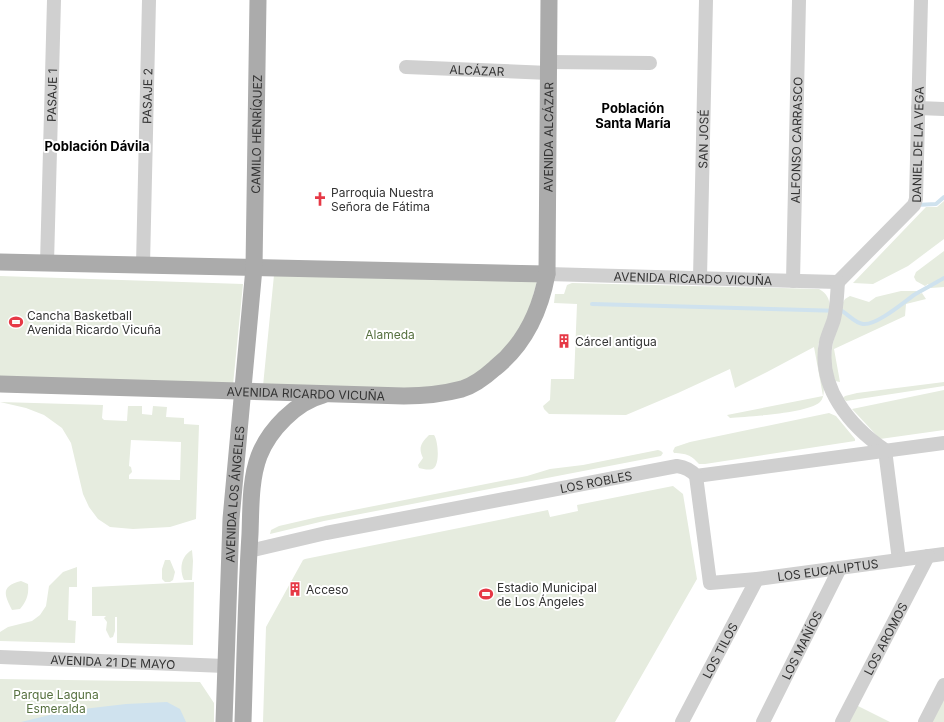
<svg xmlns="http://www.w3.org/2000/svg" width="944" height="722" viewBox="0 0 944 722" font-family="Inter,sans-serif">
<style>
.green{fill:#e6ecdf;fill-rule:evenodd}
.water{fill:#cfe2ee}
.lines{fill:none;stroke-linecap:round;stroke-linejoin:round}
.stream{stroke:#cfe2ee;stroke-width:4}
.minor{stroke:#d0d0d0;stroke-width:14}
.major{stroke:#ababab;stroke-width:17}
.labels{text-anchor:middle;dominant-baseline:central;stroke-width:4;stroke-linejoin:round;paint-order:stroke}
.street-label{font-size:12px;fill:#333;stroke:#fff}
.poi-label{font-size:12px;fill:#333;stroke:#fff;text-anchor:start}
.park-label{font-size:12px;fill:#56703f;stroke:#fff}
.neighbourhood-label{font-size:13px;font-weight:bold;fill:#000;stroke:#fff}
</style>
<rect width="100%" height="100%" fill="#fff"/>
<path class="green" d="M944,201V239L908,266L873,284L853,283L926,207H937Z
M944,251V287L931,288L928,284L925,286L916,281L914,277L916,272Z
M274,275L537,281L528,314L514,341L476,377L429,390L263,386Z
M0,276L243,284L233,385L0,379Z
M572,283L819,289C843,302 819,331 818,348C817,362 830,392 820,402C806,414 749,416 730,418L727,415L823,396L814,347L767,372L735,388L730,369L678,393L626,415L549,414L544,409L543,406L550,400L551,379H574L577,304L554,303L555,294H564L567,285Z
M901,291H916L919,294L922,293L926,299L906,304L905,316L834,349L840,382L835,381L830,363L833,343L842,304L845,299L850,296L869,302L876,297Z
M944,382V386L846,401L843,398L845,396L857,393Z
M944,390V430L880,439L852,409Z
M0,402L103,405L102,418L104,420L127,421L128,406H142V414L152,415L153,406L167,407L166,417L184,418V424L199,425L196,519L170,527L133,529L110,527L98,519L89,507L83,494L71,443L62,428L44,415L26,408ZM131,440L181,442L180,480L129,479V475L132,472L131,467L129,466Z
M829,413L836,416L855,439V441L705,464H699C690,454 687,454 674,453L673,451L675,447L690,442Z
M429,435H434C438,440 440,463 434,468C431,471 423,469 419,468L418,465L423,458C418,448 421,443 429,435Z
M658,450L661,451L663,453L661,456L324,521L270,534L271,530L279,526L318,517L527,476L550,469L583,465Z
M673,486L683,494L697,579L615,722H263L266,627L303,560L305,559L548,510L550,517L578,511L577,505Z
M192,550L193,561L192,580H184C179,569 181,556 192,550Z
M165,560H170L175,572L173,580L170,582H165L162,579V569Z
M77,567V587H69L68,620L76,621L75,643L0,641V632L8,627L32,621L40,615L46,606L49,586L63,572Z
M21,581L28,584C29,594 27,601 20,609L12,610C3,593 2,586 21,581Z
M194,582L193,645L117,643V617H115V631L113,637L110,638L106,630L107,622L104,618L106,616H92V587Z
M0,679L200,682L214,703V722H0Z
M944,685V722H925Z
M852,703L890,722H842Z"/>
<path class="water" d="M167,702L180,709L186,722H21L66,711L126,704Z"/>
<g class="lines">
<path class="stream" d="M916,205L936,204L944,197
M592,304L842,311C849,315 855,323 863,324C876,326 904,302 914,295C924,289 934,284 944,278"/>
<g class="minor">
<path d="M549,62L650,63"/>
<path id="s1" d="M406,67L549,73"/>
<path d="M918,108L944,109"/>
<path id="s2" d="M47,263L54,0"/>
<path id="s3" d="M143,265L149,0"/>
<path id="s4" d="M547,274L838,282"/>
<path id="s5" d="M700,278L706,0"/>
<path id="s6" d="M793,281L799,0"/>
<path id="s7" d="M838,282L914,205L916,199L921,0"/>
<path d="M838,282C837,294 837,307 834,319C832,326 828,334 826,342C817,387 850,426 885,450L899,560"/>
<path d="M696,476L944,443"/>
<path id="s8" d="M249,551L326,533L677,466C685,467 691,470 696,476L710,583L757,579L944,554"/>
<path id="s9" d="M0,657L225,666"/>
<path id="s10" d="M682,722L757,579"/>
<path id="s11" d="M763,722L840,568"/>
<path id="s12" d="M842,722L928,556"/>
<path d="M925,722L944,685"/>
</g>
<g class="major">
<path d="M0,262L547,274"/>
<path id="s13" d="M0,384L404,396C424,396 443,394 462,389C475,385 485,377 495,368C525,344 540,312 547,274L549,0"/>
<path id="s14" d="M224,722L231,519L254,268L258,0"/>
<path d="M243,722C245,659 246,597 250,534C251,509 250,480 259,456C269,430 296,402 323,395"/>
</g>
</g>
<defs>
<symbol id="church-bare" viewBox="-9 -9 18 18"><path d="M-1.2-6h2.4v3.5h3.3v2.4h-3.3V6h-2.4V-.1h-3.3v-2.4h3.3Z" fill="#e63946" stroke="#fff" stroke-width="2.5" paint-order="stroke"/></symbol>
<symbol id="stadium-bare" viewBox="-9 -9 18 18"><path d="M0-5a6.5 5 0 1 0 0 10a6.5 5 0 1 0 0-10ZM-3.5-1.8h7v3.6h-7Z" fill="#e63946" stroke="#fff" stroke-width="2.5" paint-order="stroke"/></symbol>
<symbol id="building-bare" viewBox="-9 -9 18 18"><path d="M-4-6H4V6H1V3H-1V6H-4ZM-2.5-4.3h1.7v1.8h-1.7ZM.8-4.3h1.7v1.8H.8ZM-2.5-1h1.7V.8h-1.7ZM.8-1h1.7V.8H.8Z" fill="#e63946" stroke="#fff" stroke-width="2.5" paint-order="stroke"/></symbol>
</defs>
<g fill-rule="evenodd">
<use href="#church-bare" x="310" y="189" width="20" height="20"/>
<use href="#stadium-bare" x="6" y="312" width="20" height="20"/>
<use href="#building-bare" x="554" y="331" width="20" height="20"/>
<use href="#building-bare" x="285" y="579" width="20" height="20"/>
<use href="#stadium-bare" x="476" y="584" width="20" height="20"/>
</g>
<g class="labels">
<g class="street-label">
<text stroke="none"><textPath href="#s1" startOffset="71">ALCÁZAR</textPath></text>
<text stroke="none"><textPath href="#s2" startOffset="168">PASAJE 1</textPath></text>
<text stroke="none"><textPath href="#s3" startOffset="169">PASAJE 2</textPath></text>
<text stroke="none"><textPath href="#s14" startOffset="589">CAMILO HENRÍQUEZ</textPath></text>
<text stroke="none"><textPath href="#s13" startOffset="749">AVENIDA ALCÁZAR</textPath></text>
<text stroke="none"><textPath href="#s5" startOffset="139">SAN JOSÉ</textPath></text>
<text stroke="none"><textPath href="#s6" startOffset="141">ALFONSO CARRASCO</textPath></text>
<text stroke="none"><textPath href="#s7" startOffset="169">DANIEL DE LA VEGA</textPath></text>
<text stroke="none"><textPath href="#s4" startOffset="146">AVENIDA RICARDO VICUÑA</textPath></text>
<text stroke="none"><textPath href="#s13" startOffset="306">AVENIDA RICARDO VICUÑA</textPath></text>
<text stroke="none"><textPath href="#s8" startOffset="354">LOS ROBLES</textPath></text>
<text stroke="none"><textPath href="#s14" startOffset="228">AVENIDA LOS ÁNGELES</textPath></text>
<text stroke="none"><textPath href="#s8" startOffset="685">LOS EUCALIPTUS</textPath></text>
<text stroke="none"><textPath href="#s12" startOffset="94">LOS AROMOS</textPath></text>
<text stroke="none"><textPath href="#s11" startOffset="86">LOS MAÑÍOS</textPath></text>
<text stroke="none"><textPath href="#s10" startOffset="81">LOS TILOS</textPath></text>
<text stroke="none"><textPath href="#s9" startOffset="113">AVENIDA 21 DE MAYO</textPath></text>
</g>
<g class="poi-label">
<text x="331" y="192">Parroquia Nuestra<tspan x="331" dy="14">Señora de Fátima</tspan></text>
<text x="27" y="315">Cancha Basketball<tspan x="27" dy="14">Avenida Ricardo Vicuña</tspan></text>
<text x="575" y="341">Cárcel antigua</text>
<text x="497" y="587">Estadio Municipal<tspan x="497" dy="14">de Los Ángeles</tspan></text>
<text x="306" y="589">Acceso</text>
</g>
<g class="park-label">
<text x="390" y="334">Alameda</text>
<text x="56" y="694">Parque Laguna<tspan x="56" dy="14">Esmeralda</tspan></text>
</g>
<g class="neighbourhood-label">
<text x="633" y="108">Población<tspan x="633" dy="15">Santa María</tspan></text>
<text x="97" y="146">Población Dávila</text>
</g>
</g>
</svg>
